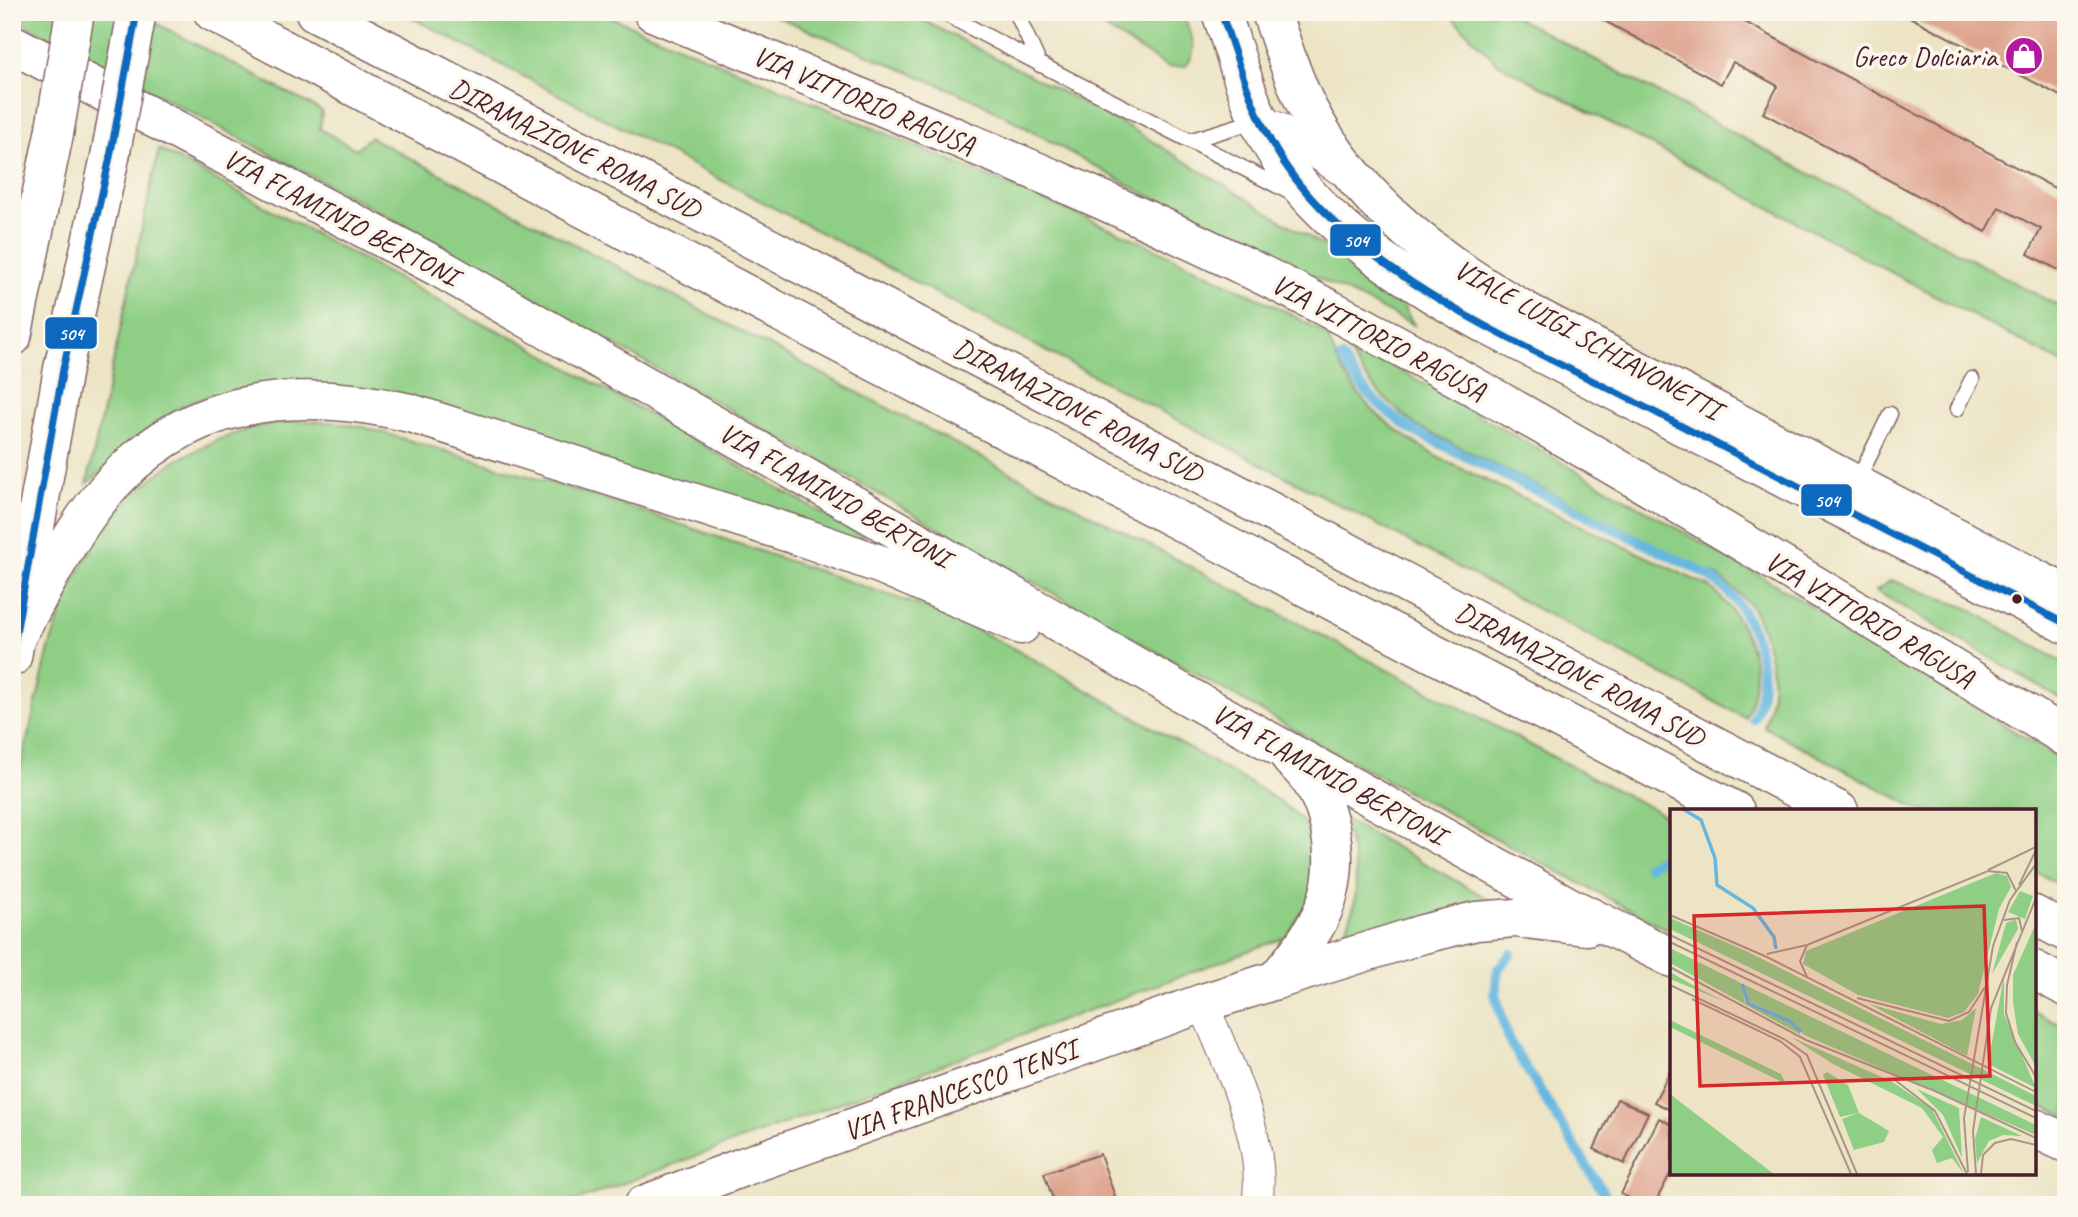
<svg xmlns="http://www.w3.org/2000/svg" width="2078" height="1217" viewBox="0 0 2078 1217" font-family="Caveat,sans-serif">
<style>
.green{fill:#8fcf85;stroke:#6c7758;stroke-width:2}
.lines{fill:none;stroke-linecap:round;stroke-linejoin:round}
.stream{stroke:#65b7e0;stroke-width:10}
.building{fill:#dea28c}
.lane-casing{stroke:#836461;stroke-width:17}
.street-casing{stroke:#836461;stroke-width:32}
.secondary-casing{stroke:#836461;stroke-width:41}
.highway-casing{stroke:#836461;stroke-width:41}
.lane{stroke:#fff;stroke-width:14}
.street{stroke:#fff;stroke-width:30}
.secondary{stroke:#fff;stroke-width:38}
.highway{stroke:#fff;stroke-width:38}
.secondary-bridge-casing{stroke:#836461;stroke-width:41;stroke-linecap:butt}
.secondary-bridge{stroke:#fff;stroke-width:38}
.bus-1-casing{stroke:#fbf7ec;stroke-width:12}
.bus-1{stroke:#0c69bf;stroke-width:7}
.bus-dot{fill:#4a1f2b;stroke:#fbf7ec;stroke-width:2.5}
.labels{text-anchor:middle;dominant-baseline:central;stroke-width:7;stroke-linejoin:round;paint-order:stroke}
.poi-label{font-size:28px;fill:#4a1f2b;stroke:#fbf7ec;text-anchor:end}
.street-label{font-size:28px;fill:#4a1f2b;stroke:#fbf7ec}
.inset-river{fill:none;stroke:#65b7e0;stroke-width:3.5}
.inset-road{fill:none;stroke:#ab9587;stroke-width:2}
.view{fill:#d62828;fill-opacity:0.15;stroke:#d62828;stroke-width:3.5}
.inset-edge{fill:none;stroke:#4a1f2b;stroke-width:3.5}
.line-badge{stroke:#fbf7ec;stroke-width:2.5}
.badge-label{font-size:19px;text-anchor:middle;font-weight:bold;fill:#fff}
</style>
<rect width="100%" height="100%" fill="#fbf7ec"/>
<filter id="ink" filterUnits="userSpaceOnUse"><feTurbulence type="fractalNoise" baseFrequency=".0143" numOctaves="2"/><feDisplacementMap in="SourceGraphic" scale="14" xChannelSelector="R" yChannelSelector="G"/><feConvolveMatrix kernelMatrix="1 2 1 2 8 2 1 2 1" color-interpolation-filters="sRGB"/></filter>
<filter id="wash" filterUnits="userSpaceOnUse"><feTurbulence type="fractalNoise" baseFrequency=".00686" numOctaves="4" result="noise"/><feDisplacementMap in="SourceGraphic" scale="28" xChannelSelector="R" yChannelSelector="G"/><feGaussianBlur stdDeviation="1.57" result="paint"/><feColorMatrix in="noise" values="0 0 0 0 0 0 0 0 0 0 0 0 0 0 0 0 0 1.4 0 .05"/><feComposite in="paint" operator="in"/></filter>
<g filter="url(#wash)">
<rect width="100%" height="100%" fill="#ece4c4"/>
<path class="green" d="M12,12H135L322,111L320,129L356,149L370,137L1672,819V932L1332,751L382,213L12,18Z
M401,12H599L1133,238L1285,311L1327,335C1349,398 1384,425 1439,458L1710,587C1748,621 1768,670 1745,718Z
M766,12H907L1124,124L1392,288L1414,325L1134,188L980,102Z
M1079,12H1182C1189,31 1202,50 1185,66L1168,67Z
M1452,12H1506L2066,310V365L1497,63L1450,15Z
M159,149L474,320L517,339L864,537L848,544L410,400L224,393L192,401L158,421L87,484Z
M1342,337L1780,587L2066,763V888L2034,871V811H1922L1764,727C1767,715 1772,701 1772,689C1773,664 1766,632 1753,610C1744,596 1730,586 1718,576L1417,426C1384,401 1359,376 1342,337Z
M301,421L333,422L364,427L609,500L930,609L965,624L1024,654L1260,789C1280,802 1308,818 1315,844C1318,856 1319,871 1321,883L1286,937L565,1205H12V803L50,645L70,589L97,539L130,496L173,462L217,440L254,427Z
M1891,580L1965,607L2066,664V702L1876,591Z
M1341,817L1503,907L1335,951C1364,903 1360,868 1341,817Z
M2034,1011L2066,1028V1117L2034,1102Z"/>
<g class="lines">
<path class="stream" d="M1342,358C1360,390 1384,411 1414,431L1680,561C1693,567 1706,573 1717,582C1755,612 1775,675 1753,719
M1648,866L1672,852
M1511,954L1498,969L1495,994L1508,1039L1611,1205"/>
</g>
<g id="blocks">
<path class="building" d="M1588,12H1726L2066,194V274L2028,254L2041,229L1999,207L1986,232L1763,113L1778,86L1733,62L1721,84Z
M1900,12H2066V99Z
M1672,1068V1111L1654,1102Z
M1617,1099L1648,1113L1624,1164L1594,1149Z
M1659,1118L1672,1125V1170L1654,1205H1643L1621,1194Z
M1100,1154L1118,1205H1055L1044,1173Z"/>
</g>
</g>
<g filter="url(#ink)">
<use href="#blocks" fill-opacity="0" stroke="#836461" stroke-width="2"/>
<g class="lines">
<defs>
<path id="lane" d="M942,12C1057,75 1175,132 1291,193
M1016,12L1040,65
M1192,140L1258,120
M1957,409L1972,379
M1857,482L1890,414"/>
<path id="street" d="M1259,120L1281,129L1339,169
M1203,1003C1227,1064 1268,1139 1257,1205"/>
<path id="secondary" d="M1221,12C1235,52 1246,96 1265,133C1307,217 1404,280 1485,324L2066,624
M1271,12C1282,44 1292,77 1307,107C1354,198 1439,263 1527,312L2061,592
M12,337L54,134
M12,657L63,369L110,157
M644,1205L740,1168L1203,1003L1276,980"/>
<path id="highway" d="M213,12L825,336L1735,811
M315,12L831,280L1839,811
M653,12C874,105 1099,190 1312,300C1570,433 1817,587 2066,737
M12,44L438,267L1191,698L1566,905L1672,958
M17,635C44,588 68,536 103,494C184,396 293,386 410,413L802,537L882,565L1021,625
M2034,915L2066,932
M2034,970L2066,987
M1276,980L1423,934L1476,921L1516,918L1587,926
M1276,980C1294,958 1313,935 1324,908C1343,861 1332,793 1291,759
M2034,1128L2066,1143"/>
</defs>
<use href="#lane" class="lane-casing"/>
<use href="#street" class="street-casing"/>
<use href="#secondary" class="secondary-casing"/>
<use href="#highway" class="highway-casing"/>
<use href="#lane" class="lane"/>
<use href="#street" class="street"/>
<use href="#secondary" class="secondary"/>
<use href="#highway" class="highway"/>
<defs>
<path id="secondary-bridge" d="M54,134L75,12
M110,157L137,12"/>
</defs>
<use href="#secondary-bridge" class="secondary-bridge-casing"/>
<use href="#secondary-bridge" class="secondary-bridge"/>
<defs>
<path id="bus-1" d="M1221,12C1243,76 1260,140 1306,192C1392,291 1523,344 1637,403C1780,476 1923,550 2066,624
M12,656L63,369L110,157L137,12"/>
</defs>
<use href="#bus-1" class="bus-1-casing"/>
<use href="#bus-1" class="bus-1"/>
</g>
</g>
<defs>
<symbol id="shop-disc" viewBox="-11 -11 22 22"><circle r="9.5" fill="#b5179e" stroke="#fbf7ec"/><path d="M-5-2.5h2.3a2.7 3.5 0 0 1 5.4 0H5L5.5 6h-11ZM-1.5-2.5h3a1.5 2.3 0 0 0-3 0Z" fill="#fff"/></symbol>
</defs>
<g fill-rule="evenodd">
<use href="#shop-disc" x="2002" y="34" width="44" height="44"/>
</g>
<circle class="bus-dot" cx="2017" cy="599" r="6"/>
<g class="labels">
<g class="poi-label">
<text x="1997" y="56">Greco Dolciaria</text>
</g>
<g class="street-label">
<text transform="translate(864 100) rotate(23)">VIA VITTORIO RAGUSA</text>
<text transform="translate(575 148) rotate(27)">DIRAMAZIONE ROMA SUD</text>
<text transform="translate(341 217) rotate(28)">VIA FLAMINIO BERTONI</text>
<text transform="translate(1379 337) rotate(28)">VIA VITTORIO RAGUSA</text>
<text transform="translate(1588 339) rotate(29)">VIALE LUIGI SCHIAVONETTI</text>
<text transform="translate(1078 410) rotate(28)">DIRAMAZIONE ROMA SUD</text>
<text transform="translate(835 495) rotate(30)">VIA FLAMINIO BERTONI</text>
<text transform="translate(1870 619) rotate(31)">VIA VITTORIO RAGUSA</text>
<text transform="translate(1580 674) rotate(28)">DIRAMAZIONE ROMA SUD</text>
<text transform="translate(1329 774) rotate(29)">VIA FLAMINIO BERTONI</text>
<text transform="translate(960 1090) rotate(-20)">VIA FRANCESCO TENSI</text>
</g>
</g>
<g transform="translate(1670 809)">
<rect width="366" height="366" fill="#ece4c4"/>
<path d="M326,64L337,67L341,78L329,100L308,185L294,203L278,209L188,186L133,155L136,142ZM350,82L363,87L355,110L338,103ZM0,109L74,141L366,287V297L0,120ZM346,110L348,120L322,165L336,114ZM366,114V258L348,225L343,193V166ZM0,139L71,174L75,193L121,214L131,226L0,154ZM0,163L30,180L56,193L0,170ZM334,167V205L366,279L318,255ZM73,175L366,316V326L134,226L123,213L77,191ZM199,195L271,215L292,211L306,199L297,247ZM0,211L111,265L116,275L0,218ZM121,228L221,272L262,300L294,365L282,349L267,354L262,341L273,328L252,299L163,255ZM157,263L178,276L189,304L219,322L214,333L184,341L172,310L188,304L170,308L153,266ZM247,280L289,299L292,349L273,306ZM0,285L83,349L104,365H0ZM311,308L352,327L333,326L319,332L307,354L305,330Z" fill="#8fcf85"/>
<path class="inset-river" d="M13,0L31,11L45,49L47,76L83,99L104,128L106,140M72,175L78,194L121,213L131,223"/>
<path class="inset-road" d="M318,61L366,38M349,76L366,41M0,106L97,148L366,283M334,111L349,109L352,122M0,126L366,302M0,133L366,309M347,133L337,176L336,204L345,233L366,268M137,136L318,62L337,64L346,82M97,145L137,136M0,158L136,231L265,282L366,329M137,168L130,152L137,136M0,176L114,230L137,246L187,365M187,189L279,212L299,203L315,178M22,190L110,232L130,248L181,365M225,271L265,302L297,365M298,363L294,309L323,137L340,91L366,55M306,365L303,322L321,199L366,89M311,365L313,346L325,334L341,330L366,336"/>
<path class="view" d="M314,97L320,267L30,277L24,107Z"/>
<rect width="366" height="366" class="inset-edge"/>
</g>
<g class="line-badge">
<rect x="1329" y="223" width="53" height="34" rx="7" fill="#0c69bf"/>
<rect x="44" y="316" width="54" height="34" rx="7" fill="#0c69bf"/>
<rect x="1800" y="483" width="53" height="34" rx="7" fill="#0c69bf"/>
</g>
<g class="badge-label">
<text x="1356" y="247">504</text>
<text x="71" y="340">504</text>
<text x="1827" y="507">504</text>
</g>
<rect width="2078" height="1217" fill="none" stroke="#fbf7ec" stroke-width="42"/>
</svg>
